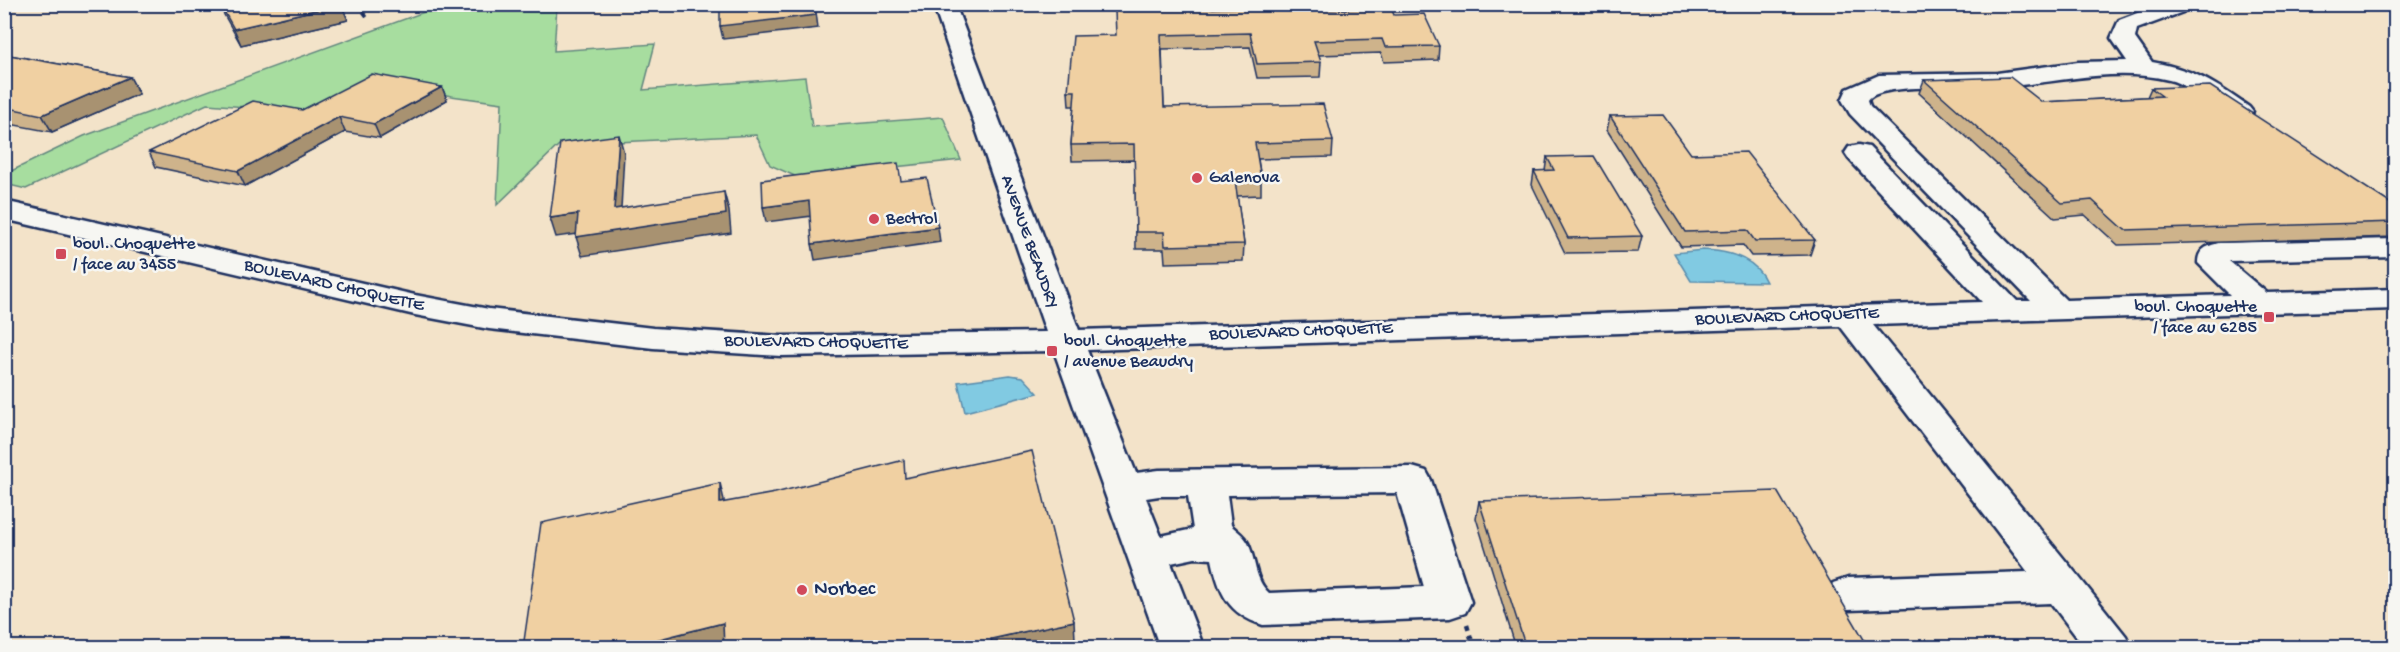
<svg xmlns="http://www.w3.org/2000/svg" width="2400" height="652" viewBox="0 0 2400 652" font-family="'Gochi Hand',sans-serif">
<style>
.built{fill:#f3e3c9}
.green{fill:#a7dd9f;stroke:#61867e;stroke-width:1.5}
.water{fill:#81cae2;stroke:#588cad;stroke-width:1.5}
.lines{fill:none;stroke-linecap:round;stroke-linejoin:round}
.minor-casing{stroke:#1b2f5e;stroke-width:5}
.path{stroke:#1b2f5e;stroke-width:4.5;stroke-dasharray:5 5;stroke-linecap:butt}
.minor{fill:#f6f6f2;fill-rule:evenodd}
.rail{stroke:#1b2f5e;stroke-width:3;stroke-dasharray:7 3;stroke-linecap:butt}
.wall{fill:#ceb38b;stroke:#1b2f5e;stroke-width:1.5}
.shaded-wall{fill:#a89271;stroke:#1b2f5e;stroke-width:1.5}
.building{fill:#f0d0a2;stroke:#1b2f5e;stroke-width:1.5}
.poi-dot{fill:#d1495b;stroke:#f6f6f2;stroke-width:2}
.labels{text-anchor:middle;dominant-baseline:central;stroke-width:5;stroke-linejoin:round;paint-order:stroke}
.poi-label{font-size:18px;fill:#1b2f5e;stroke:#f6f6f2;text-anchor:start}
.street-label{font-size:18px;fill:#1b2f5e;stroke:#f6f6f2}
.near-poi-label{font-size:21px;fill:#1b2f5e;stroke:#f6f6f2;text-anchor:start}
</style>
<rect width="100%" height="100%" fill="#f4ebda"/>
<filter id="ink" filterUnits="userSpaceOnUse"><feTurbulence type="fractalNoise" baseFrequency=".0167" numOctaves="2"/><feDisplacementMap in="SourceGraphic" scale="12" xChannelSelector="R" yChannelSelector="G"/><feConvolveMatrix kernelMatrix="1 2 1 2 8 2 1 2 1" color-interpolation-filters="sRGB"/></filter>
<g filter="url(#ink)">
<path class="built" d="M4,5H2395V647H5Z"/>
<path class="green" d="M446,4L557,5L554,51L655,44L643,90L805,77L812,127L943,117L961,160L797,177L770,165L756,135L559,145L497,205L502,103L451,96L376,78L310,112L207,104L26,189L5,184V174L84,136Z"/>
<path class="water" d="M1703,250C1727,251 1755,257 1766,282L1691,281L1674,253Z
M1010,375L1023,377L1038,393L965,412L958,382Z"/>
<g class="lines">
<defs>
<path id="minor" d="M933,4H955L1079,330L1982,302L1849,159L1845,153L1849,147L1859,145L1869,147L2017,301H2031L1850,114L1842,100L1847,89L1879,75L1997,73L2078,62L2127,61L2111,38L2119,20L2161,4H2187L2183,12L2137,29L2135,38L2152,62C2196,70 2213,82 2249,107L2253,112L2249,117C2221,125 2197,86 2169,80C2112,66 2054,84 1996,87C1971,89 1880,82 1868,100L1870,106L2066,300L2230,295L2198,263C2198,249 2207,246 2219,243L2396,239V257L2229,261L2267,293L2396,289V309L1873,325L2078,576L2126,636L2132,648H2085L2051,603L1848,610L1833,605L1827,594L1833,583L1848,578L2028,572L1840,326L1087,350L1136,473L1159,470L1412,467L1426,471L1431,480L1471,602L1465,613L1450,618L1263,625C1228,614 1219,593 1212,559L1195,558L1171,563L1204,648H1160L1054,351L781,356L653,348L489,329L415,315L4,219V201L415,295L489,309L653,328L781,336L1046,332ZM1397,493L1424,587L1269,593C1254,579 1256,560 1248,543C1244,535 1237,531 1231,525L1227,495ZM1159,496H1188L1193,529L1161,536L1146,498Z"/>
</defs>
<use href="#minor" class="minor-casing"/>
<path class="path" d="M1467,625L1474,648"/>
<use href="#minor" class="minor"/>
<path class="rail" d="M357,4L367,17"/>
</g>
<path class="wall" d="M218,4H341L348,20L241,45Z
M1310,10L1394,15L1439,46L1438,60L1384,62L1381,53L1319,55L1321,62L1320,77L1257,78L1250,47L1162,49L1164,107L1333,141L1332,157L1258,159L1261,179V195L1237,196L1244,244L1243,261L1165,263L1164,249H1136L1135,160L1072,161L1071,145L1074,106H1069L1068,91L1116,35Z
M4,54L130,77L139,94L52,132L4,123Z
M1924,80L2042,102L2147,97L2151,88L2396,207V237L2118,245L2085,215L2055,218L1919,93Z
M442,87L447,100L380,138L345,132L245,186L156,167L149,152L302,110Z
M1610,116L1691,154L1815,240L1810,255L1751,256L1743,245L1681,247L1607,130Z
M1547,157L1642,236L1638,252L1565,253L1532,185L1534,171H1545Z
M1479,501L1869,648H1516L1476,518Z"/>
<path class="shaded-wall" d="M181,4H215L184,11Z
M341,4L348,20L241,45L234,29Z
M815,4L818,28L723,39L720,26Z
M130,77L139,94L52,132L42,115Z
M442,87L447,100L380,138L374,124Z
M339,117L345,132L245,186L238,171Z
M619,135L624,153L620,228L614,209Z
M724,192L729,211L731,233L582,256L576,237Z
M809,201L812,216L766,222L763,207Z
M578,214L585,233L556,237L550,218Z
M938,227L940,242L815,260L812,244Z
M720,483L724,500L725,520L720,503Z
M1074,621L1075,639L1036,648H992L991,639Z
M723,623L729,640L700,648H624Z"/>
<path class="building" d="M220,4H341L234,29Z
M720,4H815L816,15L720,26Z
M1309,6L1310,10L1391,8L1394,15L1424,14L1439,46L1385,47L1382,39L1314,41L1321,62L1257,64L1250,33L1161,35L1164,107L1323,104L1333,141L1255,143L1261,179L1235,180L1244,244L1165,246L1164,232H1136L1134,144L1071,145L1075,91H1068L1073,36L1116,35L1115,11Z
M4,54L130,77L42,115L4,107Z
M372,74L442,87L374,124L339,117L238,171L149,152L253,101L302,110Z
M2010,77L2042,102L2162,96L2151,88L2210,86L2396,207V222L2125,230L2092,200L2062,203L1924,80Z
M1663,115L1691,154L1746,152L1815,240L1755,241L1747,230L1685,232L1610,116Z
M619,135L614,209L724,192L726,214L576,237L578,214L550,218L560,143Z
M1594,156L1642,236L1568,238L1534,171L1554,170L1547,157Z
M898,163L901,181L927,178L938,227L812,244L809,201L763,207L762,180Z
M1032,451L1074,621L991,639L993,648H724L723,623L624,648H523L541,523L720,483V503L775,493L904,460L905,478Z
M1777,491L1869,648H1526L1479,501Z"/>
</g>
<g class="poi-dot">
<circle cx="1197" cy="178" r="6"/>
<circle cx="874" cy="219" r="6"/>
<rect x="55" y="248" width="12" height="12" rx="3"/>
<rect x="2263" y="311" width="12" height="12" rx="3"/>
<rect x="1046" y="345" width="12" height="12" rx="3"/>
<circle cx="802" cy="590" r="6"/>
</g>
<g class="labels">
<g class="poi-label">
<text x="1209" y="178">Galenova</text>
<text x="886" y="219">Bectrol</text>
<text x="73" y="244">boul. Choquette<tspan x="73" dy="21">/ face au 3455</tspan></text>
<text x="2257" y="307" text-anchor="end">boul. Choquette<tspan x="2257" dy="21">/ face au 6285</tspan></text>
<text x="1064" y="341">boul. Choquette<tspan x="1064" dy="21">/ avenue Beaudry</tspan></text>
</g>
<g class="street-label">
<text transform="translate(1029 242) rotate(70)">AVENUE BEAUDRY</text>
<text transform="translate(334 286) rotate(13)">BOULEVARD CHOQUETTE</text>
<text transform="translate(1787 317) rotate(-2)">BOULEVARD CHOQUETTE</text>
<text transform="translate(1301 332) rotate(-2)">BOULEVARD CHOQUETTE</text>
<text transform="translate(816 343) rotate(1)">BOULEVARD CHOQUETTE</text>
</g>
<g class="near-poi-label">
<text x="814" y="590">Norbec</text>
</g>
</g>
<rect width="2400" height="652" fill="none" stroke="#f6f6f2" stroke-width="24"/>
<rect x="12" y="12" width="2376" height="628" fill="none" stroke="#1b2f5e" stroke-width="2" filter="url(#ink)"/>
</svg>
